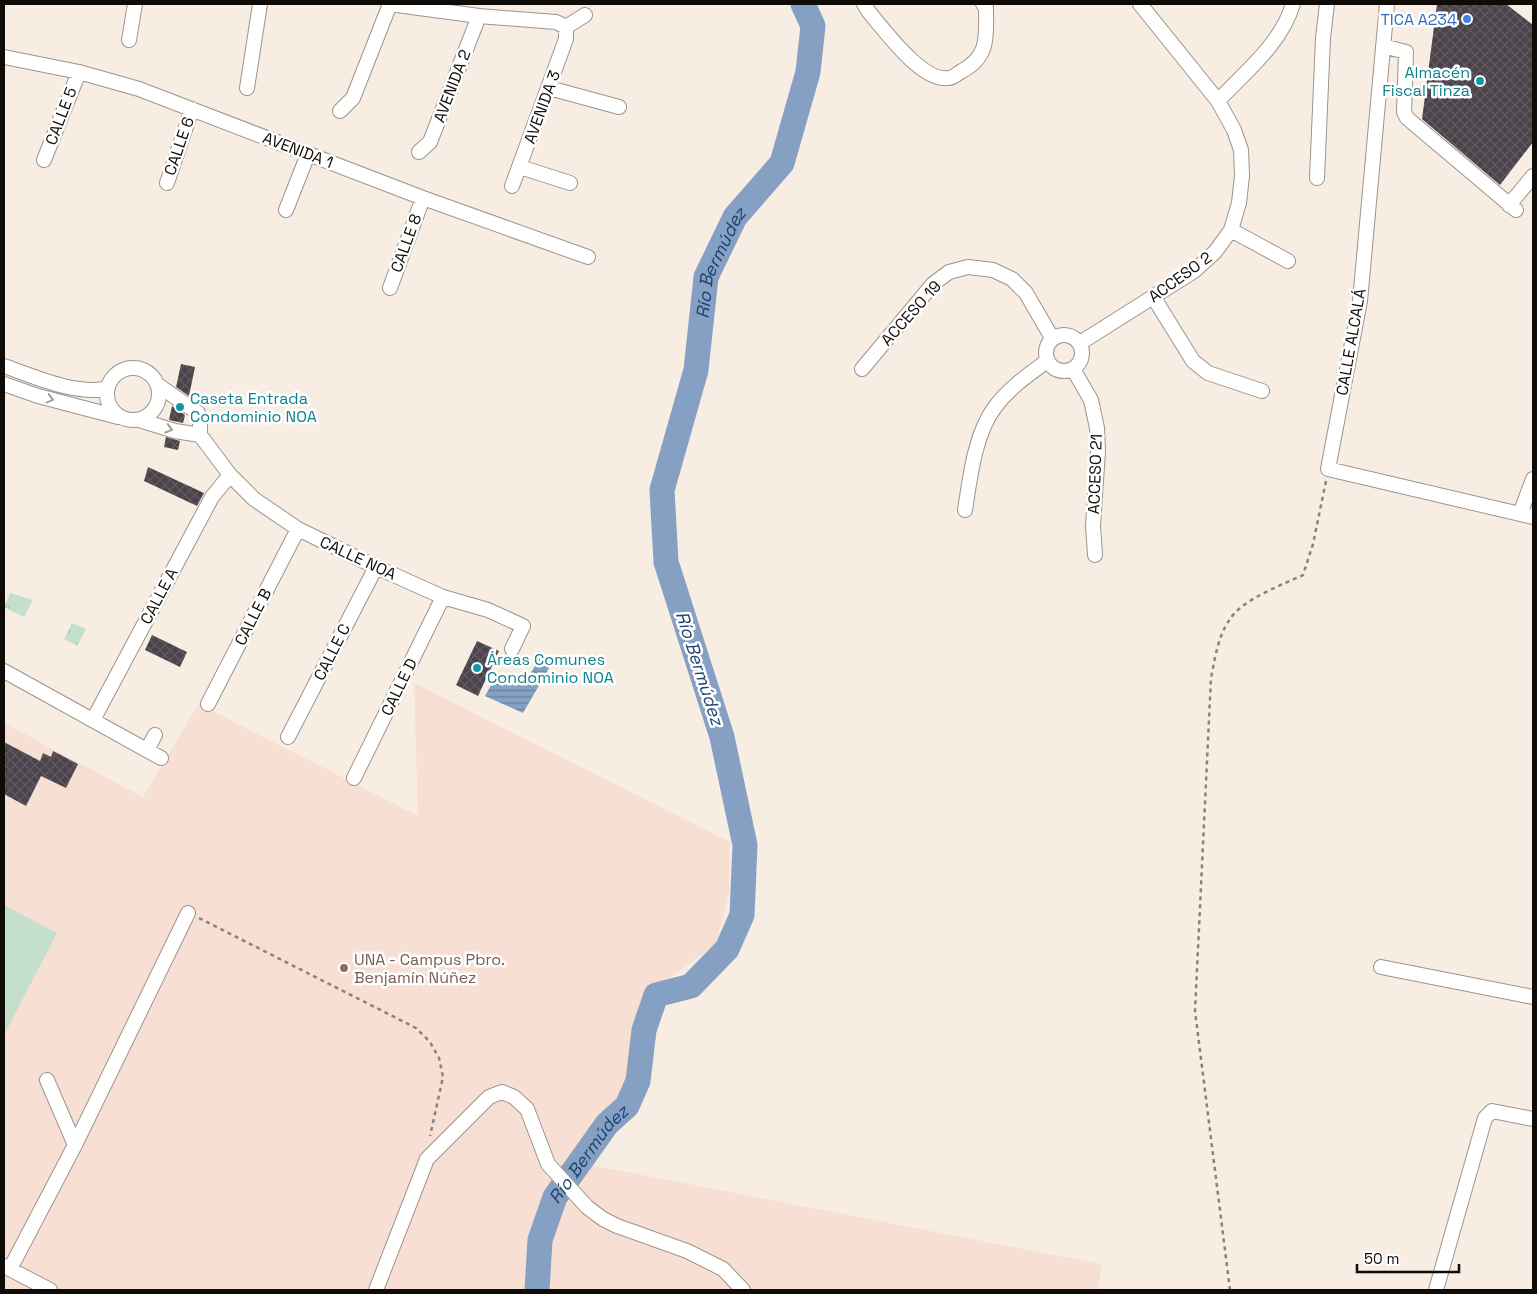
<svg xmlns="http://www.w3.org/2000/svg" width="1537" height="1294" viewBox="0 0 1537 1294" font-family="'Space Grotesk',sans-serif">
<style>
.education{fill:#f7dfd4}
.green{fill:#c4e0cd}
.park{fill:url(#park-tufts)}
.water{fill:url(#water-rules)}
.lines{fill:none;stroke-linecap:round;stroke-linejoin:round}
.river{stroke:#85a0c3;stroke-width:25}
.building{fill:url(#building-cross-hatch)}
.minor-casing{stroke:#9e948b;stroke-width:16}
.path{stroke:#89837b;stroke-width:2.5;stroke-dasharray:4 4;stroke-linecap:butt}
.minor{stroke:#fff;stroke-width:14}
.oneway{stroke:#9f9e9c}
.shop-dot{fill:#3f7fe0;stroke:#fff;stroke-width:2}
.culture-dot{fill:#0f9aa8;stroke:#fff;stroke-width:2}
.education-dot{fill:#8d6e63;stroke:#fff;stroke-width:2}
.labels{text-anchor:middle;dominant-baseline:central;stroke-width:5;stroke-linejoin:round;paint-order:stroke}
.shop-label{font-size:16px;fill:#366cbe;stroke:#fff;text-anchor:end}
.culture-label{font-size:16px;fill:#0d838f;stroke:#fff;text-anchor:start}
.street-label{font-size:16px;fill:#0f0c08;stroke:#fff}
.education-label{font-size:16px;fill:#785e54;stroke:#fff;text-anchor:start}
.water-label{font-size:18px;font-style:italic;fill:#1c4270;stroke:#fff}
</style>
<defs>
<pattern id="park-tufts" width="24" height="20" patternUnits="userSpaceOnUse" patternTransform="scale(1.25)"><rect width="24" height="20" fill="#c4e0cd"/><path d="M3 7l-1-3M5 7V3M7 7l1-3M15 17l-1-3M17 17v-4M19 17l1-3" fill="none" stroke="#a7bfaf"/></pattern>
<pattern id="water-rules" width="6" height="5" patternUnits="userSpaceOnUse" patternTransform="scale(1.25)"><rect width="6" height="5" fill="#85a0c3"/><path d="M0 2.5h6" fill="none" stroke="#6b819c"/></pattern>
<pattern id="building-cross-hatch" width="8" height="8" patternUnits="userSpaceOnUse" patternTransform="scale(1.25)"><rect width="8" height="8" fill="#4a434b"/><path d="M0 0l8 8M0 8l8-8" fill="none" stroke="#605a60"/></pattern>
</defs>
<rect width="100%" height="100%" fill="#f7ede3"/>
<path class="education" d="M414,683L730,842L729,893L716,944L651,992L641,1026L633,1080L622,1101L597,1119L570,1161L1101,1264L1099,1290H4V723L143,797L199,704L418,816Z"/>
<path class="green" d="M4,905L57,933L4,1035Z"/>
<path class="park" d="M10,593L33,600L24,617L4,607Z
M72,623L86,629L77,646L64,639Z"/>
<path class="water" d="M540,657L552,663L523,713L485,696L498,673L524,685Z"/>
<g class="lines">
<path class="river" id="s1" d="M537,1290L540,1240L555,1197L607,1124L627,1106L638,1081L644,1030L656,995L691,986L727,949L742,915L745,845L722,737L666,562L662,490L696,370L706,277L735,217L782,163L808,72L813,26L803,4"/>
</g>
<path class="building" d="M1437,4H1506L1533,25V142L1500,185L1422,119Z
M181,364L195,367L189,396L176,387Z
M172,406L185,415L183,423L169,420Z
M166,437L180,441L178,450L164,447Z
M148,467L204,493L197,506L144,481Z
M152,635L187,652L180,667L145,650Z
M477,641L499,651L478,696L456,685Z
M4,742L40,761L43,753L51,757L53,751L78,764L66,788L41,776L26,806L4,794Z"/>
<g class="lines">
<defs>
<path id="minor" d="M389,4L479,16L556,22L566,27
M864,4L869,12C885,31 923,83 949,78C953,78 958,73 962,71C990,56 986,35 986,8L983,4
M1387,4L1360,301L1328,469L1533,517
M566,27L585,15
M129,40L135,4
M1383,46L1406,52L1404,112L1407,118L1516,210
M4,57L79,72L139,89L423,198L588,257
M247,88L260,4
M549,88L619,107
M1218,101C1246,71 1281,44 1293,4
M340,111L353,98L390,4
M419,152L430,142L479,16
M44,160L79,72
M520,167L570,183
M1317,178L1323,38L1327,4
M167,183L192,109
M512,186L566,39V27
M1509,205L1533,176
M286,210L308,154
M1231,230L1288,261
M390,288L423,198
M1154,298L1193,361L1208,373L1262,391
M1046 353a18 18 0 1 1 36 0a18 18 0 1 1-36 0Z
M1080,343L1194,271L1215,252L1231,230L1239,203L1242,176L1241,150L1234,130L1218,101L1140,4
M4,366C36,377 72,394 106,389
M107 394a26 26 0 1 1 52 0a26 26 0 1 1-52 0Z
M862,369L933,284L949,272L968,267L993,270L1012,279L1026,293L1052,338
M1073,369L1091,400L1097,428L1098,451L1093,526L1095,555
M4,384L38,396L118,417
M158,385L198,413L200,424V435L230,475L254,499L298,529L376,567L443,597L488,610L523,626L512,649
M139,420L175,431L200,435
M965,510C970,478 975,433 995,407C1009,388 1028,375 1047,361
M1520,514L1533,479
M4,671L161,758
M208,704L298,529
M93,720L212,497L230,475
M288,737L376,567
M147,750L155,735
M354,778L443,597
M1381,967L1533,997
M47,1080L75,1145
M4,1266L50,1290
M10,1269L75,1145L188,913
M376,1290L427,1159L489,1097L502,1092L514,1097L527,1109L548,1164L587,1207L603,1219L617,1226L687,1251L723,1269L743,1290
M1436,1290L1485,1118L1492,1111L1533,1119"/>
</defs>
<use href="#minor" class="minor-casing"/>
<path class="path" d="M199,918L416,1028L430,1042L439,1058L443,1077L430,1136
M1230,1290L1195,1011L1211,678C1215,658 1218,636 1230,619C1243,599 1282,585 1303,575L1313,544L1326,481"/>
<use href="#minor" class="minor"/>
</g>
<defs><path id="oneway-chevron" d="M-2-3.5L2.5 0L-2 3.5" fill="none" stroke-width="1.6" stroke-linecap="round" stroke-linejoin="round" transform="scale(1.25)"/></defs>
<g class="oneway">
<use href="#oneway-chevron" transform="translate(50 399) rotate(15)"/>
<use href="#oneway-chevron" transform="translate(169 429) rotate(16)"/>
</g>
<circle class="shop-dot" cx="1467" cy="19" r="5"/>
<g class="culture-dot">
<circle cx="1480" cy="81" r="5"/>
<circle cx="180" cy="407" r="5"/>
<circle cx="477" cy="668" r="5"/>
</g>
<circle class="education-dot" cx="344" cy="968" r="5"/>
<g class="labels">
<g class="shop-label">
<text x="1457" y="19">TICA A234</text>
</g>
<g class="culture-label">
<text x="1470" y="72" text-anchor="end">Almacén<tspan x="1470" dy="18">Fiscal Tinza</tspan></text>
<text x="190" y="398">Caseta Entrada<tspan x="190" dy="18">Condominio NOA</tspan></text>
<text x="487" y="659">Áreas Comunes<tspan x="487" dy="18">Condominio NOA</tspan></text>
</g>
<g class="street-label">
<text transform="translate(452 86) rotate(-69)">AVENIDA 2</text>
<text transform="translate(542 107) rotate(-70)">AVENIDA 3</text>
<text transform="translate(61 116) rotate(-69)">CALLE 5</text>
<text transform="translate(179 146) rotate(-71)">CALLE 6</text>
<text transform="translate(298 150) rotate(21)">AVENIDA 1</text>
<text transform="translate(406 243) rotate(-70)">CALLE 8</text>
<text transform="translate(1180 277) rotate(-36)">ACCESO 2</text>
<text transform="translate(911 313) rotate(-48)">ACCESO 19</text>
<text transform="translate(1351 342) rotate(-80)">CALLE ALCALÁ</text>
<text transform="translate(1095 474) rotate(-88)">ACCESO 21</text>
<text transform="translate(358 558) rotate(25)">CALLE NOA</text>
<text transform="translate(159 596) rotate(-62)">CALLE A</text>
<text transform="translate(253 617) rotate(-63)">CALLE B</text>
<text transform="translate(332 652) rotate(-63)">CALLE C</text>
<text transform="translate(399 687) rotate(-64)">CALLE D</text>
</g>
<g class="education-label">
<text x="354" y="959">UNA - Campus Pbro.<tspan x="354" dy="18">Benjamín Núñez</tspan></text>
</g>
<g class="water-label">
<text stroke="none"><textPath href="#s1" startOffset="1125">Río Bermúdez</textPath></text>
<text transform="translate(700 668) rotate(72)">Río Bermúdez</text>
<text stroke="none"><textPath href="#s1" startOffset="150">Río Bermúdez</textPath></text>
</g>
</g>
<rect width="1537" height="1294" fill="none" stroke="#0f0c08" stroke-width="10"/>
<path d="M1357 1264v8h102v-8" fill="none" stroke="#0f0c08" stroke-width="2.5"/>
<text x="1364" y="1264" font-size="15" fill="#0f0c08" stroke="#ffffff" stroke-width="4" paint-order="stroke">50 m</text>
</svg>
